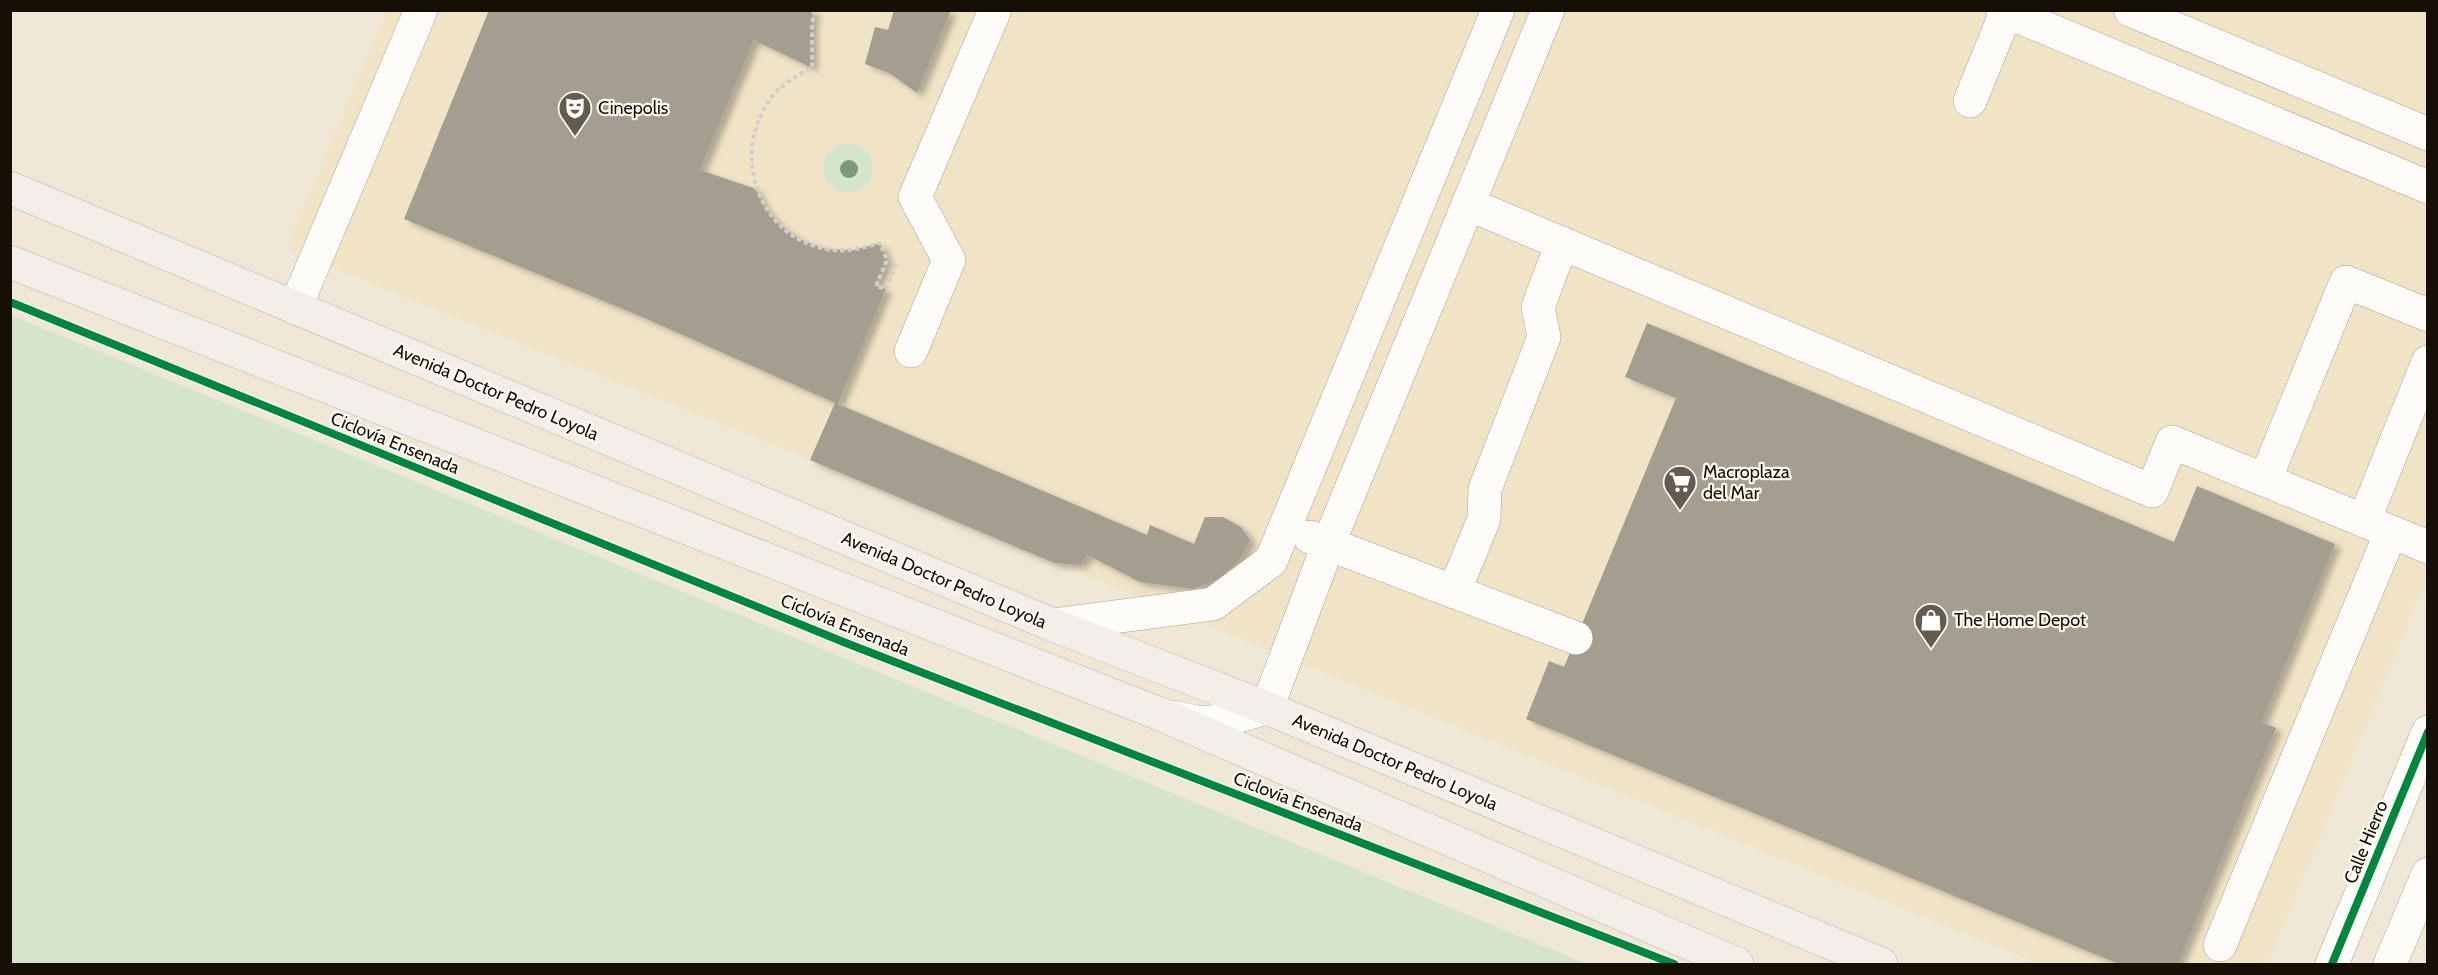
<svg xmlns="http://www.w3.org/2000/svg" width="2438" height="975" viewBox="0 0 2438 975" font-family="Cabin,sans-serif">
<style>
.built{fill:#f1e4c6}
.green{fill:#d5e4cc}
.building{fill:#a49e91;filter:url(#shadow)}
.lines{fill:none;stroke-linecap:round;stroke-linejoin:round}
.minor-casing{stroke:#a9a396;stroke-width:34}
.major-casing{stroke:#bbaea5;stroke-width:34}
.path{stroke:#d2cfca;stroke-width:4;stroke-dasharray:4.5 3;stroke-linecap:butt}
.minor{stroke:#fdfcf9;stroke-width:33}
.major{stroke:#f4eeeb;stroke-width:33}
.cycleway-casing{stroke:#fdfaf3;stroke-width:11}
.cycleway{stroke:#00873e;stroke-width:8}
.tree{fill:#7d9779}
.labels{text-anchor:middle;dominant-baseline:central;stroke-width:4.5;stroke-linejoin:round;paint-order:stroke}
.poi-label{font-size:18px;fill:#150f05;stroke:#fdfaf3;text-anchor:start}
.street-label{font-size:18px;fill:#150f05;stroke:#fdfaf3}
</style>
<defs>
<filter id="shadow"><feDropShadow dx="6" dy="4" stdDeviation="3" flood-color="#0004"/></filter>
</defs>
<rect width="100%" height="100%" fill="#f0e8d6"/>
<path class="built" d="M386,11H2427V578L2268,964H2039L1054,563L810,460L286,250Z"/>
<path class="green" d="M823 168a25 25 0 1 1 50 0a25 25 0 1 1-50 0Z
M10,315H11L1587,964H11Z"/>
<path class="building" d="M489,10H814L812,27V68L754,40L700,170L756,189L765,208L779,224L799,239L826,249L853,250L880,243L887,260L876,286L886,289L838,404L1147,535L1150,525L1194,544L1205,517H1223L1241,527L1250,540L1241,558L1221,578L1193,589L1140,582L1087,555L1081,565L1054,563L810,460L835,403L640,316L404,219Z
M894,10H951L917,93L889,73L865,64L875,27L888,30Z
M1647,323L2174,542L2197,486L2335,544L2262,722L2276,728L2178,964H2119L1526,719L1549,661L1564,667L1676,398L1625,377Z"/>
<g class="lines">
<defs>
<path id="minor" d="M2002,10L2428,187
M2130,10L2428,134
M1970,101L2007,10
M1468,204L2152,491L2172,442L2428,547
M295,308L421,10
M911,351L949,260L915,197L995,10
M2265,480L2346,282L2428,315
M2364,521L2428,362
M1310,537L1576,638
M1454,592L1484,519L1485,489L1544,337L1538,307L1562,243
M1053,625L1213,604L1271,561L1498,10
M1173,717L1201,723L1225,720L1267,708L1328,545L1548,10
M2220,945L2391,532
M2332,964L2428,732
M2390,964L2428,874"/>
<path id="major" d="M10,188L1053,625L1267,708L1881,964
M10,262L1160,714L1737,964"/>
</defs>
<use href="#minor" class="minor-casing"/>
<use href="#major" class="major-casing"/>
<path class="path" d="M814,10L812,27V68C796,76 779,85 769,101C731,156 758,236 826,249C845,253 862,248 880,243L887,260L876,286L886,289L896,264"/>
<use href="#minor" class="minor"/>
<use href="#major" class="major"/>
<defs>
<path id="cycleway" d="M10,302L846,643L1674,964
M2332,964L2428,732"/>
</defs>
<use href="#cycleway" class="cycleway-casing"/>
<use href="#cycleway" class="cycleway"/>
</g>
<circle class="tree" cx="849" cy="169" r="9"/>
<defs>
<symbol id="theatre-pin" viewBox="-11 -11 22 30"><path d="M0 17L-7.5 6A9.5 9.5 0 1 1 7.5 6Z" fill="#625b4e" stroke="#fdfaf3"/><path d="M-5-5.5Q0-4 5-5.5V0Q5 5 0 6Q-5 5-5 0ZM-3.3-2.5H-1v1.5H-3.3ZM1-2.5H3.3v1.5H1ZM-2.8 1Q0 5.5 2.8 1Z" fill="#fff"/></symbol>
<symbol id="supermarket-pin" viewBox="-11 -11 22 30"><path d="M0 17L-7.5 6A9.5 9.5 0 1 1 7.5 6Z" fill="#625b4e" stroke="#fdfaf3"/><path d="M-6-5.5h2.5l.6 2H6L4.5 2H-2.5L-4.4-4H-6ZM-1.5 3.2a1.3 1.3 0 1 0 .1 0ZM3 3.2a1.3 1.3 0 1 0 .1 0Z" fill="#fff"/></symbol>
<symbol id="shop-pin" viewBox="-11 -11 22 30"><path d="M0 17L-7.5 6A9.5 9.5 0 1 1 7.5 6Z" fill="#625b4e" stroke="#fdfaf3"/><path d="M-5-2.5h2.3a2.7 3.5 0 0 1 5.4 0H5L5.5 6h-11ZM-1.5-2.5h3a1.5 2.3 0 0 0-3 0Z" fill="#fff"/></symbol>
</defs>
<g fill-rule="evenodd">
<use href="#theatre-pin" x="556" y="89" width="38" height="52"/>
<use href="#supermarket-pin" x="1661" y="463" width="38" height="52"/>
<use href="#shop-pin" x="1912" y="601" width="38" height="52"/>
</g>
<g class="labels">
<g class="poi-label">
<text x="598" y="108">Cinepolis</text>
<text x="1703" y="472">Macroplaza<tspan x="1703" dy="21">del Mar</tspan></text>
<text x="1954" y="620">The Home Depot</text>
</g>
<g class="street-label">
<text transform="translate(496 392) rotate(23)">Avenida Doctor Pedro Loyola</text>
<text transform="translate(395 443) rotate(22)">Ciclovía Ensenada</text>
<text transform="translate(944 580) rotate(23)">Avenida Doctor Pedro Loyola</text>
<text transform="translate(845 625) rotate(22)">Ciclovía Ensenada</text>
<text transform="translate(1395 762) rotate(23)">Avenida Doctor Pedro Loyola</text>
<text transform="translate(1298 802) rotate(21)">Ciclovía Ensenada</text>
<text transform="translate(2366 842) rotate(-68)">Calle Hierro</text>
</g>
</g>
<rect width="2438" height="975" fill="none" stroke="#150f05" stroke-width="24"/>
</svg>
